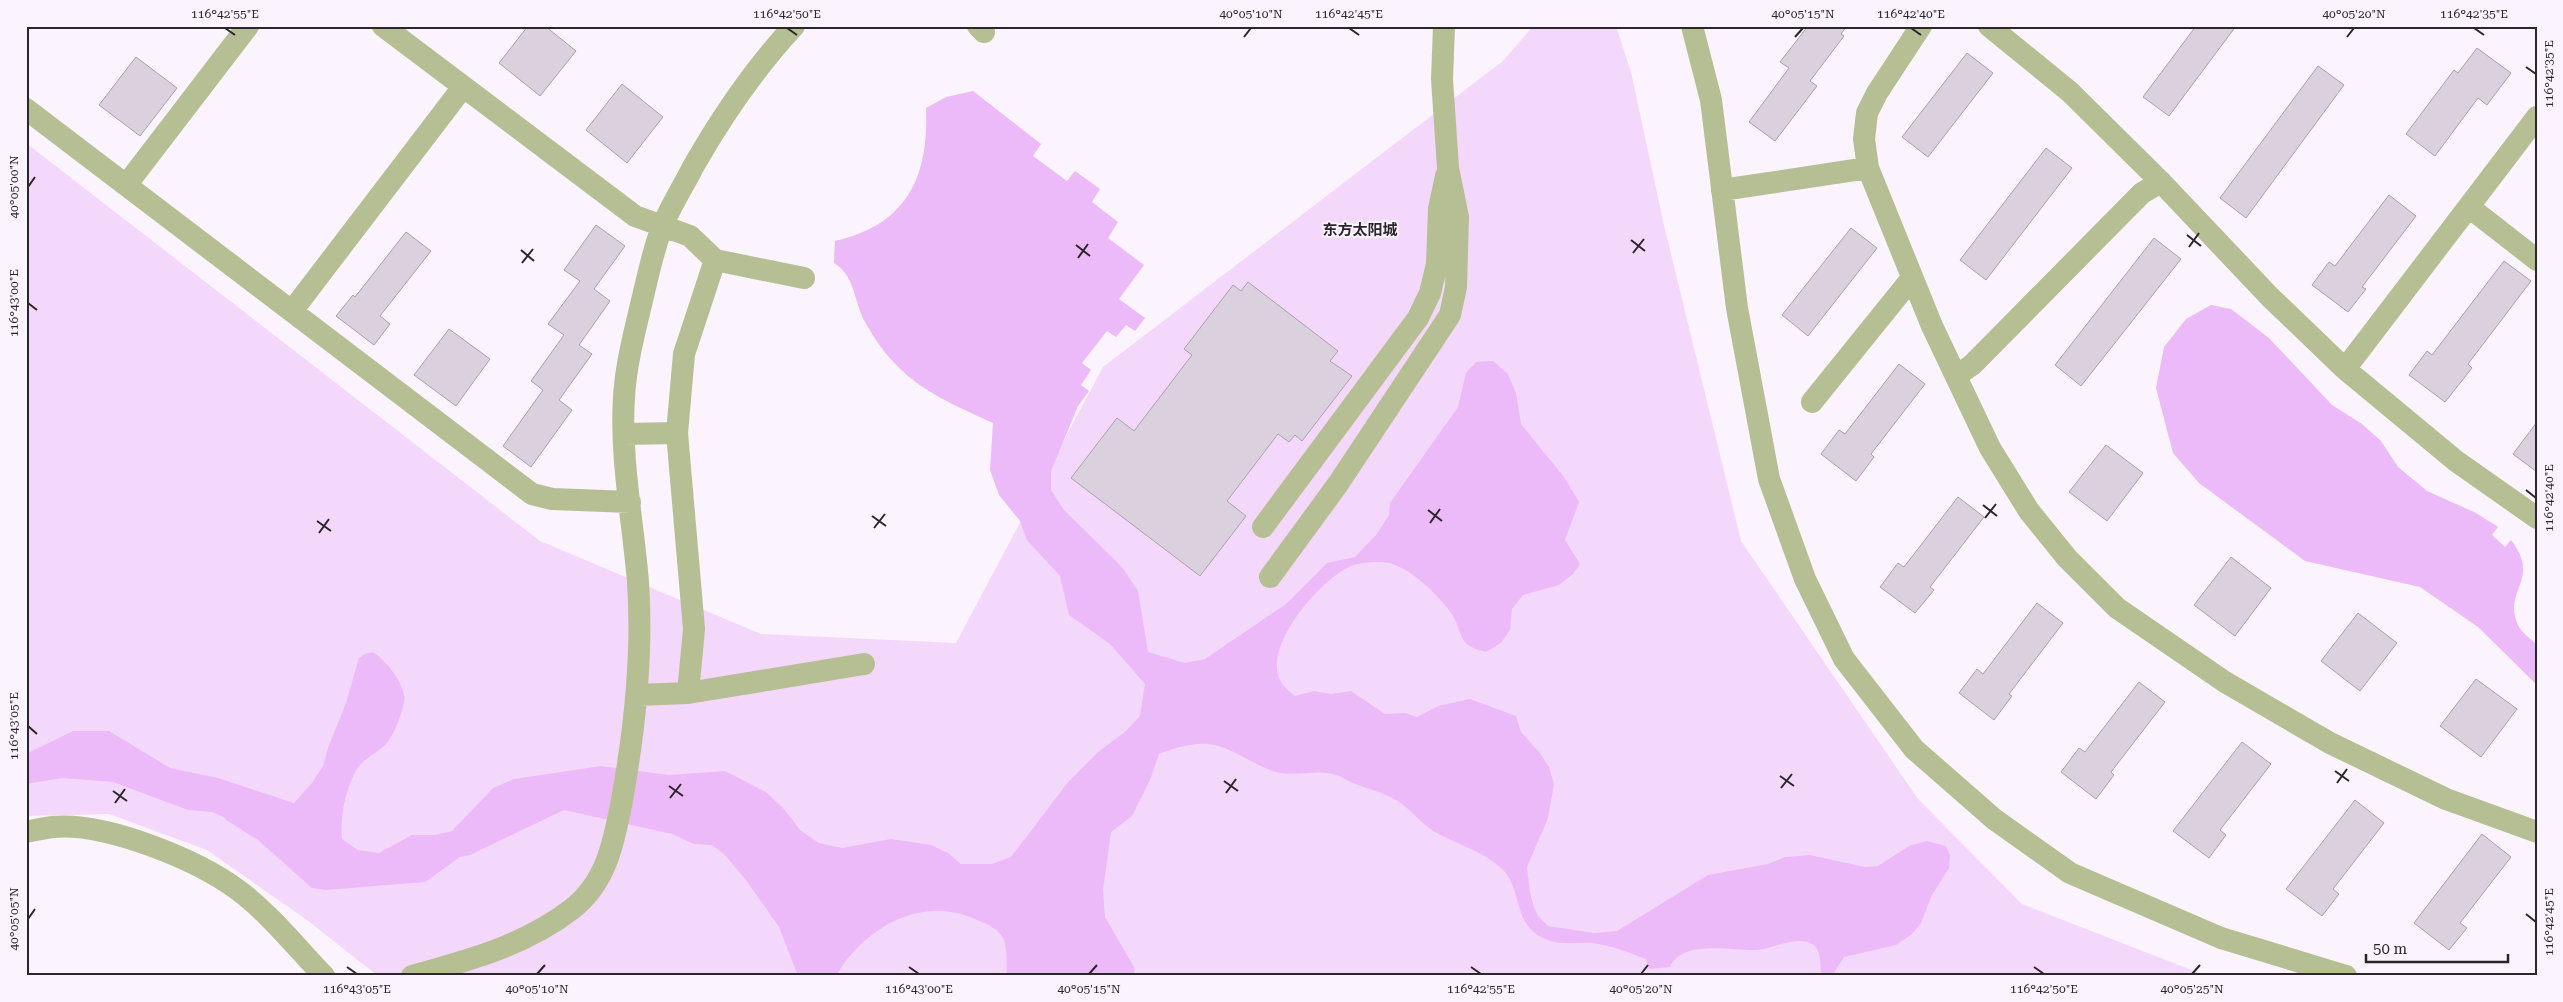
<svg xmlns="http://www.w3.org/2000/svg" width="2563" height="1002" viewBox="0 0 2563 1002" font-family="'Roboto Serif','Noto Sans SC',serif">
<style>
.green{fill:#f4d8fb}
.water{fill:#ecbaf9}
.building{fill:#dbd1de;stroke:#aaa0ad}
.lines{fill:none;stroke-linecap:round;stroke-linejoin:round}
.minor{stroke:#b6be94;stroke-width:22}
.ticks{fill:none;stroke:#2a262b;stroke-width:2}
.labels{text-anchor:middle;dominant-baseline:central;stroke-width:4;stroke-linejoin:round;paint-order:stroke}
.neighbourhood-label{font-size:15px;font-weight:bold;fill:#2a262b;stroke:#fbf3fe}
.neatline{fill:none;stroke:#2a262b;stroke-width:2}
.ticks-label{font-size:12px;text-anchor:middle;fill:#2a262b}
</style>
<rect width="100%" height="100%" fill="#fbf3fe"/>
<path class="green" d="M1533,26H1616L1631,72L1663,221L1741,541L1918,799L2022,904L2207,976H378L307,920L207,850L109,814L26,816V143L540,541L761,634L956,643L1103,367L1503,61Z"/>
<path class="water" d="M973,91L1041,144L1033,156L1067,181L1075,171L1100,189L1092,202L1118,222L1108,238L1144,265L1119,299L1145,318L1135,331L1126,325L1116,337L1107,331L1082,363L1091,370L1081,385L1089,391L1078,406L1051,471V490L1064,510L1122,567L1138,591L1148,652L1185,663L1205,659L1286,604L1327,563L1355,557L1377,534L1389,515L1390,503L1458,407L1466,373L1476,362L1493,361L1508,374L1516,393L1521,424L1564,477L1579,502L1565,540L1580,564L1573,574L1559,585L1523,595L1512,609L1510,630L1501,643L1486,652C1454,645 1465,631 1449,610C1434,591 1404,561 1379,562C1370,562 1356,563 1349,567C1320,581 1274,635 1277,669C1278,682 1286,689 1295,696L1314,691L1331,694L1351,691L1385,714L1405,713L1417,717L1438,706L1470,699L1516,716L1521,732L1539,752L1549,767L1554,784L1548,818L1527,867L1530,893L1534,907L1538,916L1548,926L1594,933L1617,931L1708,875L1768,864L1785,857L1810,855L1865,867L1878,866L1909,846L1927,841L1946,846L1950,856L1949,868L1932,895L1921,923L1912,934L1896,945L1844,957L1832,976H1821C1820,966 1822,949 1812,944C1797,935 1772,949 1756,950C1733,951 1682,939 1670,967L1649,969L1646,959C1629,953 1610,945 1592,943C1576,942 1558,946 1543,938C1512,923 1523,889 1502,869C1483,851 1456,844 1433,831C1421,823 1413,812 1402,804C1387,793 1370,790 1353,783C1348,781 1342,777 1336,775C1318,769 1298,776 1280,773C1258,768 1235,749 1214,745C1195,741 1176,748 1159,754L1150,780L1132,816L1111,832L1103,890L1105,917L1134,967L1135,976H1007C1006,965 1008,947 1003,938C996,927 986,924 975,919C920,895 864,928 836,976H798L779,927L746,880L724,854L712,845L694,844L672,834L564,810L470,855L460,857L425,882L326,890L312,888L258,840L226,820L224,817L212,812L188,810L113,782L62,778L26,784V754L73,731H109L170,768L218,778L294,803L312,783L323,766L328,748L346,703L359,658L365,654L373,652C386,661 401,679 404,695C407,703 393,738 386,744C376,754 362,759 355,772C345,793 340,816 342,839L358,850L379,853L412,835H435L452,831L493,788L514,779L601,766L669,775L725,771L766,792L784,809L800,830L819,843L842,848L891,839L931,845L948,853L961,864H992L1011,857L1069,781L1098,752L1126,731L1140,716L1145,684L1110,644L1069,615L1060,576L1027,540L1020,521L999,495L990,470L993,423C934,396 898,381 865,322C854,302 855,275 834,263L835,241C907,225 929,177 926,108L946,97Z
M2211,305L2231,309L2269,338L2332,405L2362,424L2381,441L2398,467L2427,491L2476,513L2498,527L2492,535L2505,547L2511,540C2542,580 2502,589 2518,625C2521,632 2531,639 2537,645V685L2478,627L2420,587L2305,561L2199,483L2173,453L2156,388L2164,347L2186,319Z"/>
<path class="building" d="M528,26H545L576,51L540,96L499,63Z
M1808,26H1847L1841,34L1844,36L1810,81L1817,86L1775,141L1749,122L1789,68L1780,62Z
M2196,26H2236L2169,116L2143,97Z
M2477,48L2511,73L2487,105L2478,98L2435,156L2406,134L2454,70L2458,73Z
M1967,53L1993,73L1928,157L1902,137Z
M136,57L177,88L140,136L99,105Z
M2318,66L2344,85L2246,218L2220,198Z
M622,84L663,117L627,163L586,130Z
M2046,148L2072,168L1986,280L1960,260Z
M2389,195L2416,216L2362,287L2366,289L2348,312L2312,285L2329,262L2335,266Z
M596,225L625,246L594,289L610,301L579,345L592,354L559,400L572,410L531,467L503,446L543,390L531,381L564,335L548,324L580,281L564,270Z
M1851,228L1877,248L1808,336L1782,315Z
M406,232L431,251L380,316L390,324L374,345L336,316L353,295L355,297Z
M2154,238L2181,259L2081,386L2055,365Z
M2504,261L2531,281L2468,364L2472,368L2445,402L2409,375L2427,351L2432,355Z
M1248,282L1338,351L1330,361L1352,376L1302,441L1295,435L1289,442L1278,434L1227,501L1246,516L1200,576L1071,478L1117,418L1134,431L1192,355L1184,349L1233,285L1241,291Z
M449,329L490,359L456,406L414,375Z
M1899,364L1925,384L1871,454L1874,457L1856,481L1821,454L1839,430L1845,434Z
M2537,422V472L2513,454Z
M2106,445L2143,473L2107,521L2069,492Z
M1958,497L1984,517L1930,587L1934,590L1915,613L1880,587L1898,563L1904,567Z
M2231,557L2271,588L2235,636L2194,605Z
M2037,603L2063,623L2009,694L2012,696L1994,720L1959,693L1977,669L1983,674Z
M2358,613L2397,643L2360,691L2321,661Z
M2476,679L2517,709L2481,757L2440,726Z
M2139,682L2165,702L2111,772L2114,775L2096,799L2061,772L2079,748L2085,752Z
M2242,742L2271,764L2220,830L2226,835L2209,858L2173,831Z
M2355,800L2384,823L2333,889L2339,894L2322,916L2286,889Z
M2482,834L2511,857L2460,923L2467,928L2449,950L2414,923Z"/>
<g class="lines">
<path class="minor" d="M383,26L635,216L690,236L715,260L804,278
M978,26L984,32
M1692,26L1711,100L1737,308L1769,479L1805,579L1844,659L1914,749L1994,819L2070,873L2221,938L2346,976
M1921,26L1877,93L1867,113L1864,139L1868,168L1932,326L1990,448L2029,511L2067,558L2117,608L2225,682L2330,743L2446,799L2537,832
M1989,26L2070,92L2161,182L2270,297L2345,369L2456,461L2537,518
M26,109L532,494L552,499L630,502
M127,184L248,26
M1722,190L1868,168
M2469,207L2537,260
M292,311L463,87
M2345,369L2537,117
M1956,376L1972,365L2142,193L2161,182
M1812,402L1912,278
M625,434L677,433
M1263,527L1418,318L1430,293L1437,264L1439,209L1446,176
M1270,577L1338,484L1450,315L1456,287L1458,217L1448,168L1442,79L1444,26
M688,693L694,629L677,433L684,354L715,260
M637,695L688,693L864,664
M26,832C35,830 44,828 53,827C105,822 196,859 238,890C270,914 296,947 324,976
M412,976C469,960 524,946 572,909C607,882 614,841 622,800C635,728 643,655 638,582C633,521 620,458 624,397C626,362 636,327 644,292C649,271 654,248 662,227C670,207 683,187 693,167C722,116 754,69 794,26"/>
</g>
<path class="ticks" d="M225,28L235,35M787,28L797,35M1349,28L1359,35M1911,28L1921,35M2474,28L2484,35M1244,37L1251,28M1795,37L1803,28M2347,37L2354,28M2526,67L2536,74M28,187L35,177M2187,235L2201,246M1631,240L1645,251M1076,245L1090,256M2189,247L2199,233M521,250L534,261M1633,253L1644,239M1078,258L1088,244M522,263L533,249M28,303L37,310M2526,490L2536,498M1983,505L1997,516M1428,510L1442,521M872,516L886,526M1985,518L1996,504M317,521L331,531M1430,523L1440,509M874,528L885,514M319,533L329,519M28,726L37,734M2335,771L2349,781M1780,776L1794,786M1224,781L1238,791M2337,783L2347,769M669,786L683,796M1781,788L1792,774M113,791L127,801M1226,793L1236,779M670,798L681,784M115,803L125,789M2526,914L2536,922M28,919L35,909M347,967L357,974M909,967L919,974M1471,967L1481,974M2034,967L2044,974M537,974L545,965M1089,974L1097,965M1641,974L1648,965M2192,974L2200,965"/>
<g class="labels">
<g class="neighbourhood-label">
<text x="1360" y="230">东方太阳城</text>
</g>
</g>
<rect width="2563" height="1002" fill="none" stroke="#fbf3fe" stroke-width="55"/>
<path d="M2366 954v8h142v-8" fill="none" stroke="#2a262b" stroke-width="2.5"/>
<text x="2373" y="954" font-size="15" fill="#2a262b" stroke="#fbf3fe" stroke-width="4" paint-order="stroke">50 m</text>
<rect x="28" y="28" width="2508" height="946" class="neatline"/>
<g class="ticks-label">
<text x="225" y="18">116°42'55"E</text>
<text x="787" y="18">116°42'50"E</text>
<text x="1251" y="18">40°05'10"N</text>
<text x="1349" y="18">116°42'45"E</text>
<text x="1803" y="18">40°05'15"N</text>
<text x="1911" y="18">116°42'40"E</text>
<text x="2354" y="18">40°05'20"N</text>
<text x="2474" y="18">116°42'35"E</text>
<text transform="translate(2549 74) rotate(-90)" y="4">116°42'35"E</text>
<text transform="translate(14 187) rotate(-90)" y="4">40°05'00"N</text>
<text transform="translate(14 303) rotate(-90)" y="4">116°43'00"E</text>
<text transform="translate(2549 498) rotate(-90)" y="4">116°42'40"E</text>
<text transform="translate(14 726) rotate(-90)" y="4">116°43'05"E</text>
<text transform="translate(14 919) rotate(-90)" y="4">40°05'05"N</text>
<text transform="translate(2549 922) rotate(-90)" y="4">116°42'45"E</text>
<text x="357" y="993">116°43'05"E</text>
<text x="537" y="993">40°05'10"N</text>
<text x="919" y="993">116°43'00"E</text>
<text x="1089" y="993">40°05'15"N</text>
<text x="1481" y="993">116°42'55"E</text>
<text x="1641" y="993">40°05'20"N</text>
<text x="2044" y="993">116°42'50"E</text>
<text x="2192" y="993">40°05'25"N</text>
</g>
</svg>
